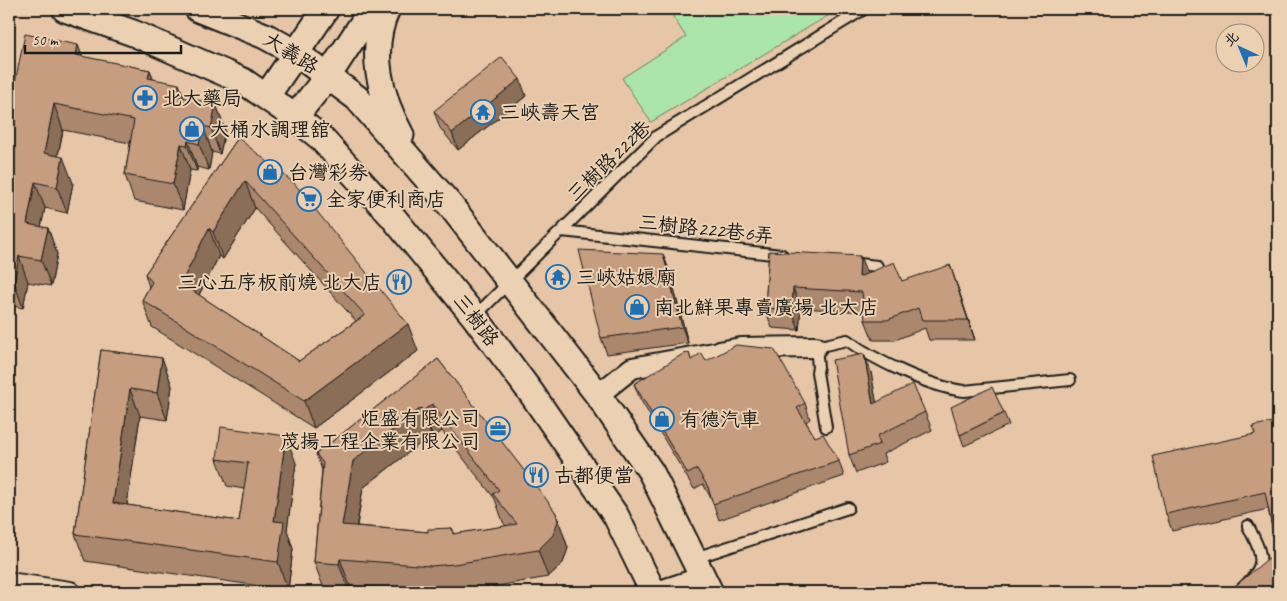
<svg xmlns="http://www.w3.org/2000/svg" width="1287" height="601" viewBox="0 0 1287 601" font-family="Caveat,'LXGW WenKai TC',sans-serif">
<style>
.green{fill:#abe5aa;stroke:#648063}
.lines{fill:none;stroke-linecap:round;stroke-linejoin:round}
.service-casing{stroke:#1c1c1c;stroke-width:14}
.minor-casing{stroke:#1c1c1c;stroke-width:24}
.tertiary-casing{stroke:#1c1c1c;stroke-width:29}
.service{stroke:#ebd1b2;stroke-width:10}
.minor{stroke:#ebd1b2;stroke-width:20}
.tertiary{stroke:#ebd1b2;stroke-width:25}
.wall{fill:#aa876d;stroke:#1c1c1c;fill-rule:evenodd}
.shaded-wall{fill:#8b6e59;stroke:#1c1c1c}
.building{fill:#c69d7f;stroke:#1c1c1c;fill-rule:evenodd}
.labels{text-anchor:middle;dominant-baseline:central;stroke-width:4;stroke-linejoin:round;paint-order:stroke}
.street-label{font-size:20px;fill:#1c1c1c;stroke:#ebd1b2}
.poi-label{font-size:20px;fill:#1c1c1c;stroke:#ebd1b2;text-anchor:start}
</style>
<rect width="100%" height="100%" fill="#e6c6a6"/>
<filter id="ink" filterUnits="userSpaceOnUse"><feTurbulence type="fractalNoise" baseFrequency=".02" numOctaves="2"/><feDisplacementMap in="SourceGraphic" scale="10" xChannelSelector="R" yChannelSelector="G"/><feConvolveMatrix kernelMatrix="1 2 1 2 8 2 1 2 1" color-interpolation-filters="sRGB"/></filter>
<g filter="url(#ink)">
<path class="green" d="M668,9H839L651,122L622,78L686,37Z"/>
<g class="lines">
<defs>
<path id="service" d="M562,231L782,255
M851,263L877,266
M475,316L657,136L864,9
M826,427L817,372L818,367L816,347L847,340C874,360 930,387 964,391L1070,380
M695,558L848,508
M1238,592C1267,567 1265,559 1248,526"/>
<path id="minor" d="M598,395L632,368L741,348L816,347
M9,583L70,592
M657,592L703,577"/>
<path id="tertiary" d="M65,9L133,33L243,81L295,117L321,138L392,216L474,316L532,394L616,516L653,592
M198,9L265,36L296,53L357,98L450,205L598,395L651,472L710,592
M387,9C368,50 380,97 401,135
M266,97L326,9
M295,117L328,76L372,9"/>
</defs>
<use href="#service" class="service-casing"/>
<use href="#minor" class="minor-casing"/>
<use href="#tertiary" class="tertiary-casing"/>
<use href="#service" class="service"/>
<use href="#minor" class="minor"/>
<use href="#tertiary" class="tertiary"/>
</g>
<path class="wall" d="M83,57L150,70L153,79L184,98L216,104L225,130L220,154L212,152L209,170L197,167V171L190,170L183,210L134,201L125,175L130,143L63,130L58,156L73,183L67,213L45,208L41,227L48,228L57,254L51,286L28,282L23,308L9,305V112Z
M526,96L458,150L440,128L434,111Z
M238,138L418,351L314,428L152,327L142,300L149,287L145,274ZM255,208L356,321L299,361L199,295L219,256L223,259Z
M769,251L902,281L957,285L975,340H929L925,328L895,340H873L865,320V312L801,308L799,330L772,328L765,308Z
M663,254L669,270L688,343L607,354L601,338Z
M101,350L162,358L172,386L167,420L140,416L127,505L239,521L244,489L227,486L217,459L296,463L287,530L293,549L288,590L85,561L75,534Z
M689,353L691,360L706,361L805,403L810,419L806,422L815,437L839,461L844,476L719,520L712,500L703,484L694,489L640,399L634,384Z
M864,354L871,372L876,402L925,412L932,430L883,454L886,462L856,473L849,455Z
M438,359L556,513L568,548L563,563L548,577L464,592H429L350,586L349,591L324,589L314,562L322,470L316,454ZM442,431L495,499L503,522L506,526L455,534L452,528L428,532L357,526L363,488L431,435L433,438Z
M1004,413L1009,425L964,446L960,435Z
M1255,434L1277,551L1268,509L1172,531L1166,514Z"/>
<path class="shaded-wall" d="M78,45L88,71L76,55Z
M150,70L159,96L148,78Z
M520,79L526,96L458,150L452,133Z
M179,84L189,110L177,96Z
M54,104L63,130L53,179L44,153Z
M216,104L225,130L220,154L211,128Z
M203,126L212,152L209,170L199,144Z
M188,141L197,167V171L187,145Z
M181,144L190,170L183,210L173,184Z
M63,157L73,183L67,213L57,187Z
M245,181L255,208L223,259L213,232Z
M35,182L45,208L36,250L27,224Z
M48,228L57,254L51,286L41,260Z
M209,228L219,256L191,310L181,283Z
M663,254L669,270L688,343L682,327Z
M19,256L28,282L23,308L14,282Z
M860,256L868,276L859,277Z
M950,265L957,285L975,340L968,320Z
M793,288L801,308L799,330L792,310Z
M408,324L418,351L314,428L304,401Z
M864,354L871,372L880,422L873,404Z
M162,358L172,386L167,420L157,393Z
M130,389L140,416L123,531L113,503Z
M432,404L442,431L433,438L423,411Z
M421,408L431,435L363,488L352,552L342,525L353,461Z
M286,436L296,463L287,530L293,549L288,590L278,562L274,521Z
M556,513L568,548L563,563L548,577L538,550Z
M340,559L350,586L349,591L339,564Z"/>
<path class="building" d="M25,34L78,45L76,55L150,70L148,78L179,84L177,96L216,104L211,128L203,126L199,144L188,141L187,145L181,144L173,184L125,175L134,120L54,104L44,153L63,157L57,187L35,182L27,224L48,228L41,260L19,256L14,282L9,281V112Z
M502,57L520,79L452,133L434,111Z
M238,138L294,183L408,324L304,401L142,300L152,282L145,274ZM245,181L365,315L299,361L181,283L209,228L213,232Z
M579,250L663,254L682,327L601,338Z
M769,251L860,256L859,277L894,262L902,281L950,265L968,320H922L918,308L887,320H865L862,292L793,288L792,310L765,308Z
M736,345L774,349L805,403L797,408L815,437L823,434L839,461L713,504L708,487L697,469L688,474L634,384L683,354L689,353L691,360L701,353L706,361Z
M101,350L162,358L157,393L130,389L113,503L239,521L248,463L217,459L221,427L286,436L274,521L284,522L278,562L75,534Z
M864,354L873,404L913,384L925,412L877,436L880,444L849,455L832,360Z
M438,359L546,499L556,513L558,521L553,535L538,550L454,564L431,566L340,559L339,564L314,562L323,463L316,454ZM432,404L499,490L493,494L517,524L453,534L452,528L428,529V532L342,525L353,461L421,408L423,411Z
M992,387L1004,413L960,435L951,407Z
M1278,421V592H1228L1277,551L1265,492L1166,514L1153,456L1255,434L1253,426Z"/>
</g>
<defs>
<symbol id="pharmacy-ring" viewBox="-11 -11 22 22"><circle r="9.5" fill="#ebd1b2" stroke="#1f6fb2" stroke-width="1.5"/><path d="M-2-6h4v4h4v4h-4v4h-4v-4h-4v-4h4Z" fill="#1f6fb2"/></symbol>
<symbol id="temple-ring" viewBox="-11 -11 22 22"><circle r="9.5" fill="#ebd1b2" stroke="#1f6fb2" stroke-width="1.5"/><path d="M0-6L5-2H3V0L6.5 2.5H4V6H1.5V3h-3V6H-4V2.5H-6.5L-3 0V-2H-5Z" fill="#1f6fb2"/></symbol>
<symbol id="shop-ring" viewBox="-11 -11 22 22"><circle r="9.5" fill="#ebd1b2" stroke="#1f6fb2" stroke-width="1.5"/><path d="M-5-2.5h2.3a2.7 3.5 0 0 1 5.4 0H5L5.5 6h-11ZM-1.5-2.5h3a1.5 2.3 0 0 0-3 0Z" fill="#1f6fb2"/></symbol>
<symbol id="supermarket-ring" viewBox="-11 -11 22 22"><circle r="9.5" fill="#ebd1b2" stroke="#1f6fb2" stroke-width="1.5"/><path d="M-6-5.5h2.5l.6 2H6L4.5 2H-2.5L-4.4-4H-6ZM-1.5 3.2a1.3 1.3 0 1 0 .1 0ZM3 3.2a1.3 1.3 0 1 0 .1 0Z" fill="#1f6fb2"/></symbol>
<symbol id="restaurant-ring" viewBox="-11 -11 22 22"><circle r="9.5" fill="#ebd1b2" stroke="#1f6fb2" stroke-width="1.5"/><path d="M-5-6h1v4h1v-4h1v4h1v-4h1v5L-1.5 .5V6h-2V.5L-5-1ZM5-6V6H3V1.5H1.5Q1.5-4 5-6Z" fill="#1f6fb2"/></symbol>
<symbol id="office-ring" viewBox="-11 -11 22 22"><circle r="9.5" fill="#ebd1b2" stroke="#1f6fb2" stroke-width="1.5"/><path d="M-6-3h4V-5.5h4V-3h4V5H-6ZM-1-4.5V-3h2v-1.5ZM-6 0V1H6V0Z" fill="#1f6fb2"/></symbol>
</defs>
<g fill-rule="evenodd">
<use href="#pharmacy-ring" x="131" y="84" width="28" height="28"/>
<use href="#temple-ring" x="469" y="98" width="28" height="28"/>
<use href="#shop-ring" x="178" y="115" width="28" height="28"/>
<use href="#shop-ring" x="256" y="158" width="28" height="28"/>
<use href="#supermarket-ring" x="295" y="185" width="28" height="28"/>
<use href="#temple-ring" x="544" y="263" width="28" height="28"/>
<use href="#restaurant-ring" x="385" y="268" width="28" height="28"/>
<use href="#shop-ring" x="623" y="293" width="28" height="28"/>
<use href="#shop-ring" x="648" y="405" width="28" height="28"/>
<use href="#office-ring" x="484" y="415" width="28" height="28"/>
<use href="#restaurant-ring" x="522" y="461" width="28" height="28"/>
</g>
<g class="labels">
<g class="street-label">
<text transform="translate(291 53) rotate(32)">大義路</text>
<text transform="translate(609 161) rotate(-44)">三樹路222巷</text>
<text transform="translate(706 229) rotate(6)">三樹路222巷6弄</text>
<text transform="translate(476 320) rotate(52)">三樹路</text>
</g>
<g class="poi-label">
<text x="162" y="98">北大藥局</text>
<text x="500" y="112">三峽壽天宮</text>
<text x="210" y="129">大桶水調理舘</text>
<text x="288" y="172">台灣彩券</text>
<text x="326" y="199">全家便利商店</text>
<text x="576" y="277">三峽姑娘廟</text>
<text x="382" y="282" text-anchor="end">三心五序板前燒 北大店</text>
<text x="654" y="307">南北鮮果專賣廣場 北大店</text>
<text x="480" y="418" text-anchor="end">炬盛有限公司<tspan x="480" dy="23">茂揚工程企業有限公司</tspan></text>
<text x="680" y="419">有德汽車</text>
<text x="554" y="475">古都便當</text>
</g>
</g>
<rect width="1287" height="601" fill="none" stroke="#ebd1b2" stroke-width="30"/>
<rect x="15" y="15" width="1257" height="571" fill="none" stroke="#1c1c1c" stroke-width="2" filter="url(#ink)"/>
<g transform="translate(1240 48) rotate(316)"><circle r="24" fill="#ebd1b2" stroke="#988976"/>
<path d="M0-4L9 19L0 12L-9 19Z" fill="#1f6fb2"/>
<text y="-8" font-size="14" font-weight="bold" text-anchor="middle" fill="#1c1c1c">北</text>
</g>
<path d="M25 45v8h156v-8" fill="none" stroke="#1c1c1c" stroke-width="2.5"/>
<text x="32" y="45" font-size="15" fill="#1c1c1c" stroke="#ebd1b2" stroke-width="4" paint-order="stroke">50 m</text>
</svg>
